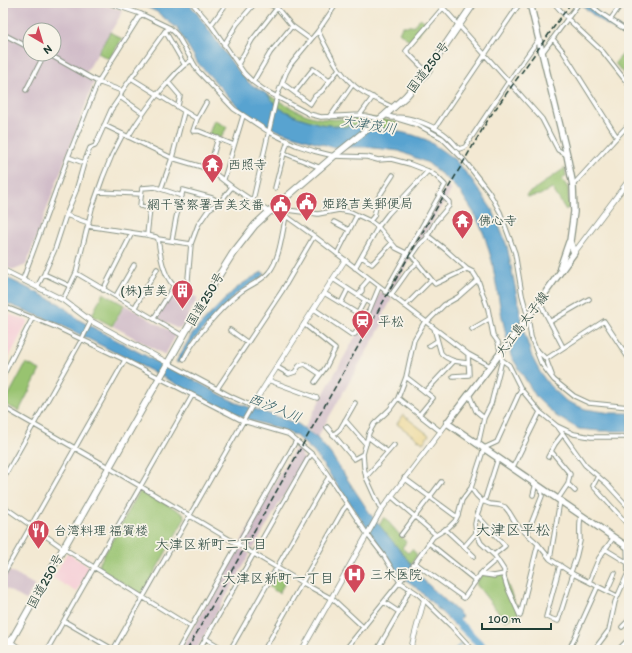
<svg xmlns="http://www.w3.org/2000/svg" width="632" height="653" viewBox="0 0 632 653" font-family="Itim,'Klee One',sans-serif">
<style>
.built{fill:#f6cfd7}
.industrial{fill:#d1bdc9;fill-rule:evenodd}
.green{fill:#98c370;stroke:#5c8052}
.sand{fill:#eeda9e;stroke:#868c69}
.water{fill:#59a3d0;stroke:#3c7082}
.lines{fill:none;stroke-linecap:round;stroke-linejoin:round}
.stream{stroke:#59a3d0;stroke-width:1.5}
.river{stroke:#59a3d0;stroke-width:8}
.minor-casing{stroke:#899384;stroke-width:5.5}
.tertiary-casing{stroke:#899384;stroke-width:6}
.secondary-casing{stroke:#899384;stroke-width:8}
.trunk-casing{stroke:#899384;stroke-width:8}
.minor{stroke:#fff;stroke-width:3.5}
.tertiary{stroke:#fff;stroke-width:4.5}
.secondary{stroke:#fff;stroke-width:5.5}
.trunk{stroke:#fff;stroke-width:6}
.rail{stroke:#1f3d34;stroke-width:1.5;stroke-dasharray:6 3;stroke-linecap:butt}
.labels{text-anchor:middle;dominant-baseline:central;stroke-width:3.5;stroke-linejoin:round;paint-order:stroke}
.street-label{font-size:13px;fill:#1f3d34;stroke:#f7f3e8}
.poi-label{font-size:13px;fill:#1f3d34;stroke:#f7f3e8;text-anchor:start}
.water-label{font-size:14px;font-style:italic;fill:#305c63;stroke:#f7f3e8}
.neighbourhood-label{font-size:14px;fill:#1f3d34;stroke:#f7f3e8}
.quarter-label{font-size:15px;fill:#1f3d34;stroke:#f7f3e8}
</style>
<rect width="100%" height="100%" fill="#f7f3e8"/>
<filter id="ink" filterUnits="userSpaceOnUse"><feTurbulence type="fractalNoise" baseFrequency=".025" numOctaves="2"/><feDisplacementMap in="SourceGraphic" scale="8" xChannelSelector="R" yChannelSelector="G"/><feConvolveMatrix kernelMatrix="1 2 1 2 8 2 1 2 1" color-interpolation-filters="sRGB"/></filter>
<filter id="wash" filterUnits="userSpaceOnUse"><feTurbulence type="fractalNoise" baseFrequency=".012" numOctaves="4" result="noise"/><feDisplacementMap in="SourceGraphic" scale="16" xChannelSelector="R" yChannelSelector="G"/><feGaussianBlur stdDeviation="0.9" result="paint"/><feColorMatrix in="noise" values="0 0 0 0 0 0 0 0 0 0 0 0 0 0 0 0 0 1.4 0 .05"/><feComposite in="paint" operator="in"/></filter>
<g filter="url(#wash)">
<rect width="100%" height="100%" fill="#f3e9d3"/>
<path class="built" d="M3,312L28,321L3,369Z
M67,553L88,566L89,569L77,592L53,578Z"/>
<path class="industrial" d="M3,3H96L122,10L119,18L84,76L94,82L26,265L14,270L3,266ZM30,30H54V54H30Z
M447,185L451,190L446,200L412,255L409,253Z
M407,255L411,257L391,293L388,291Z
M175,288L188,293L198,298L181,328H176L156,317L174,289Z
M381,291L392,299L383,315L386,318L317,438L305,427Z
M125,305L175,334V337L165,355L113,326Z
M295,448L298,449L303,453L301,456L305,459L253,549L241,542Z
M239,548L250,554L196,650H181Z
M9,571L35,585L26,600L3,587V581Z"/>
<path class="green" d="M420,18L427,23L411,42L399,32L403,26H413Z
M110,32L122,39L109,59L98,53Z
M629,47V81L615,63Z
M267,94C285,104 305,118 326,119C337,120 347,118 358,118C367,117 389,120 398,123L396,131L359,125L344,127L320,124L298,117L279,108Z
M214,120L227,127L221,138L209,134Z
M565,168L566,176L562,179L568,188L569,207L566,210L552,188L540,195L527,197L526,195Z
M103,293L124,305L112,326L92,315Z
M26,363L40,370L19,411L4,404Z
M142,490L184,514L185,518L143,593L140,594L99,568V564L140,491Z
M384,517L406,542L402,548L408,553L412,549L417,555L411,564L379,526Z
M279,572L288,577L279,593L269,587L277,573Z
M482,573L493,575L503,573L519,614L505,621L476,584Z"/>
<path class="sand" d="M403,415L429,435L423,443L397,424Z"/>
<path class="water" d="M138,3H188L196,12L235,67L249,83L267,94L279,108L298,117L320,124L344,127L359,125L382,128L413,135L427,140L454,159L472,180L493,211L507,246L524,332L532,357L541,374L549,385L566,401L585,409L611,413H629V431H600L579,429L556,416L537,398L511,356L502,317L492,261L485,237L476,216L461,193L447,179L428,163L399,151L366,147H332L276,130L243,112L198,63L178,29L157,12Z
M580,3H587L608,21L629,34V39C611,28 595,18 580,3Z
M262,272L265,274L262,277L236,294L192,342L184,354L181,362L179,361L178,363L176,362L191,336L201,324L232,292L242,284Z
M3,276L60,304L79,320L157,362L181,373L223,396L237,403L298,424L317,438L330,453L371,515L415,569L419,576L462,616L454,625L416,587L406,580L394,566L314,452L295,435L270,426L247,419L221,407L132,361L57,323L3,302Z"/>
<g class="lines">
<path class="stream" d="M454,650L461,644"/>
<path class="river" d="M449,614L486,650"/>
</g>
</g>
<g filter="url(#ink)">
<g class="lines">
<defs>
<path id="minor" d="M108,3L141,14L170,28L177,35L198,71L234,109L269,132L296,145L314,151L334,156L367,157L378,160L391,159L410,164L428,171L436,176L445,185L385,292
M192,3L211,25L244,73L253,82L264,90L309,114L321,117L360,115L380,119
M267,3L277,8L292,26L310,39
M439,3L542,119L558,150L567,155
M554,3L568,19L603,52L629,85
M589,3L599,12L629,32
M610,20L622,3
M211,25L227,3
M165,31L184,64
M318,31C330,54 340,78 363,92C373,98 384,103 394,108
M3,38L5,35L30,48
M553,39L562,50L617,137
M224,45L237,24L255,3
M542,53L579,3
M42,54L50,55L98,82L122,91
M238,64L252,40L277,8
M427,72L406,51L447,3
M131,78L197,119
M168,82L180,96L178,106
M253,82L270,53L292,26
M282,83L310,104L315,96L322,91L339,69
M26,90L44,55
M295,92L313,69L329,81
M120,97L143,113
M206,103L197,119L193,131H199L234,145
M360,115L373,97
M385,115L418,125L442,138L464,160L489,192L500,212L515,253L522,295L528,317L531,337L541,363L554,380L574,396L589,403L629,407
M330,117L353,84
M392,118C406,114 431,125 443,133C449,137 454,143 459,149L465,147L509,81L538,40
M104,125L172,158L209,169L232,187L269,212L278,213L286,216L314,236L468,354L490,366
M435,128L520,3
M128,137C140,117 153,99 169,81C176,73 182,65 192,60
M284,153L288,141
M68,157L84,163
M209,169L218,138
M224,179L243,116
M573,185L629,124
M275,188L284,153L321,168
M161,189L172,158L184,112
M98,192L141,194
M253,200L277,96L286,73L291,64L318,31L337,3
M278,213L287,210L318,214L339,210L351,212L370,221L378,227L396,248L412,256L435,284L467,269L473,272L478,280L488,309L493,335L498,342L502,360L509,365L521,389L540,412L557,426L574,434L591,437H629
M66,215L89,223
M370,221L374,216L378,198L393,175
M334,222L349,230
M88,226L147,235L156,237L158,239L191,244
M147,235L150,208L140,206L142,188L155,187L182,196
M427,235L446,250L467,269
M158,239C160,254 163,275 174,286C177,289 182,291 185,293L187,291L191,244L198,225L209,209L220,202L232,187
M172,240L176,218L183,190L212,198L220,202
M337,254L357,215
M412,256L421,243L426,239L436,221L449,206V202L441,194
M362,257L372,264L392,243
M355,268L378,227L388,214L428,171
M76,273L183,336
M44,274L70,286
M23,279L68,157L98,82L141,14
M333,279L371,304
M37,287L44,274L55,249L66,215L76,191L84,163L90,148L95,146L111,110L120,97L122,91L165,31L170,28
M103,290L132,233
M324,293L362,316
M358,295L362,291V287L369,279
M391,295L408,271L417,263
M116,296L134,265
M63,300L76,273L92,208L103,177L112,155L123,134
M539,301L563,347
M341,303L348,289
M3,306L58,328L125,360L243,421L288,434L312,454L320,463L367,534L384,556L400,582L418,594L451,626L473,650
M405,306L431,280
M135,307L157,269
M314,309L352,335L355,334L369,311L379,287
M358,313L365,300
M154,318L174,286
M551,321L589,299
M427,322L444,305L458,297L475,282L478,280
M304,324L335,349L326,367L315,382
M434,328L441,353C448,361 458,362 468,363
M472,329L489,319
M230,330L248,343
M429,346L437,341
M537,350L546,359L552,375
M184,359C193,339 221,307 239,293C249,285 261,282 269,272C280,259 282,233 286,216
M546,359L604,321L629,359
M277,367L289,374L295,372L299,366L305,364L320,374
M3,376L33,317
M453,376L469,375L468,354
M406,377L433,398L419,415
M268,380L317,398
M217,389L282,291L314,236
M425,392L454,361
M469,394L476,411L484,418
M398,398L440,431
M3,407L108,467L301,582L334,600L364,628
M345,420L366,444
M327,427L354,459L363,454
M558,427L585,465L607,484L629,508
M333,435L340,429L355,403
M368,437L388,452
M478,445L484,418L491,404L502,360
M551,451L570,474L568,484L558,499
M548,457L555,444L562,435
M513,467L540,412
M598,476L593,486L629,526
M366,477L394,445
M404,478L457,517
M3,479L82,339L91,321
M568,484L575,491
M471,488L476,495L482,501L490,504L499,505L505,507L509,512L517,525L538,544L550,559L573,574L617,596
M533,495L536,483
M391,496L436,535
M482,501L477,515L475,524L476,533L481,543L495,556L504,570V577L507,587L520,616
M484,502L498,458
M3,506L63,548L191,627
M381,510L366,477L364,467L363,454L369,433L374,424L390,409L398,398L406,377L414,340L425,321
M477,515L505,546L494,555
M445,529L474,556
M527,534L542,496L541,488
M401,535L441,482
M429,543L475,580
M464,547L476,533
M605,549L628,563
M550,559L560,501
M415,563L464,598L482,572L497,559
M560,565L546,617L558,621L573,574
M571,572C575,562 578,552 580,541C580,532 579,524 581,516
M480,574L494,576L504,574
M3,575L125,360
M589,582L599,558L614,537
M607,591L615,573
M384,602L399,612
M520,616L538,544
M64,621L114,650
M622,627L629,620
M205,638L225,650
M47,650L192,396
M113,650L252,406L232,397L168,363
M178,650L296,441
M199,650L307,460L312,454
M230,650L323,486L329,477
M264,650L343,510L347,505
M345,650L415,563L433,537L449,527L455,521L458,515L462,500L471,488L484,448L497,442L521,389
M377,650L399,612L410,588
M569,650L598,586
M594,650L609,630L615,602L628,573L627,546L629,541
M618,650L629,639"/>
<path id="tertiary" d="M574,253L629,180
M3,270L63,300L91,321L168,363
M252,406L345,260
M3,637L22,650
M302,650L381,510L447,423
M411,650L414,637L424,600"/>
<path id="secondary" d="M530,3L567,155L573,186L574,212L570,241L574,253L528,317L447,423L629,548
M560,268L569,242"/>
<path id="trunk" d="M6,650L203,301L233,253L255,225L269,212L334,156L385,115L406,96L427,72L474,3"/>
</defs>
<use href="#minor" class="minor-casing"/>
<use href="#tertiary" class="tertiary-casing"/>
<use href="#secondary" class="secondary-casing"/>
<use href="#trunk" class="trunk-casing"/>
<use href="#minor" class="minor"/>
<use href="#tertiary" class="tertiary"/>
<use href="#secondary" class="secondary"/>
<use href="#trunk" class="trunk"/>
<path class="rail" d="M187,650L418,240L489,118L571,3"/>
</g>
</g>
<defs>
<symbol id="temple-pin" viewBox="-11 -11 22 30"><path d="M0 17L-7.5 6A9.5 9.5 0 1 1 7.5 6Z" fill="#d1495b" stroke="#f7f3e8"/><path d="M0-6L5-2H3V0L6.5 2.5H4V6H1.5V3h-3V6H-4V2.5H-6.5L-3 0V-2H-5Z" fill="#fff"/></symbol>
<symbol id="civic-pin" viewBox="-11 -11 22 30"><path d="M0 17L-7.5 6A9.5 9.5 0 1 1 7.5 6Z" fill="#d1495b" stroke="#f7f3e8"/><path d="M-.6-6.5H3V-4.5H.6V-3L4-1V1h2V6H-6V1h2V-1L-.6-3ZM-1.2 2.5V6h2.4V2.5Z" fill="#fff"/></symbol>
<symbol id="building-pin" viewBox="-11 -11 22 30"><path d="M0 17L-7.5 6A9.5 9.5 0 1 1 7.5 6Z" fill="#d1495b" stroke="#f7f3e8"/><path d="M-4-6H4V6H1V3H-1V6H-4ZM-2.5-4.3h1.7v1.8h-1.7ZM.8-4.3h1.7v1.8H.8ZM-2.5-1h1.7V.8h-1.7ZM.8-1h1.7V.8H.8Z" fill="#fff"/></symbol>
<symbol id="station-pin" viewBox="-11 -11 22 30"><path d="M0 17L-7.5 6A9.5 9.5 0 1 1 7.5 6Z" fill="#d1495b" stroke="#f7f3e8"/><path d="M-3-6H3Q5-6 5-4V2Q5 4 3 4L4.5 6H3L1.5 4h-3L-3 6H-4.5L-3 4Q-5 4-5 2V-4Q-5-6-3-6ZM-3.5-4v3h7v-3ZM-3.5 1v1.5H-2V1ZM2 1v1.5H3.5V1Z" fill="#fff"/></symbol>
<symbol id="restaurant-pin" viewBox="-11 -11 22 30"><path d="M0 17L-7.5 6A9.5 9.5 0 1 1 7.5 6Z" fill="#d1495b" stroke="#f7f3e8"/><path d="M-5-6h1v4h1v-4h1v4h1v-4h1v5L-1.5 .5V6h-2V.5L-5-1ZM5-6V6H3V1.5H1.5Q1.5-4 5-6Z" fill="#fff"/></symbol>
<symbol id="hospital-pin" viewBox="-11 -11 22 30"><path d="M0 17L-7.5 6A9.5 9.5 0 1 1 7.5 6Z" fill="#d1495b" stroke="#f7f3e8"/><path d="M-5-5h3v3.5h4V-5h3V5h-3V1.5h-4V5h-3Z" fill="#fff"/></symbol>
</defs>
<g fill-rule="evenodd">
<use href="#temple-pin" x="200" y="152" width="25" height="34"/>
<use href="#civic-pin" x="294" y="190" width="25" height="34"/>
<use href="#civic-pin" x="268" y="192" width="25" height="34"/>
<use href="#temple-pin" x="450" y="208" width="25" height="34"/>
<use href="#building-pin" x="170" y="278" width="25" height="34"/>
<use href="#station-pin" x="350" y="308" width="25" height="34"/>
<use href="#restaurant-pin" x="26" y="518" width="25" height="34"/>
<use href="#hospital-pin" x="342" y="562" width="25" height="34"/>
</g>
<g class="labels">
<g class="street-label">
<text transform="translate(428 67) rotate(-53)">国道250号</text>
<text transform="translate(205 299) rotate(-59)">国道250号</text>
<text transform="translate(522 324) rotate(-53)">大江島太子線</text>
<text transform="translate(45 581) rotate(-61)">国道250号</text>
</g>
<g class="poi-label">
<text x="228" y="164">西照寺</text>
<text x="322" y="203">姫路吉美郵便局</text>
<text x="264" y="204" text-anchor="end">網干警察署吉美交番</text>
<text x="478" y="220">佛心寺</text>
<text x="168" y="290" text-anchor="end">(株)吉美</text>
<text x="378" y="321">平松</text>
<text x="54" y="530">台湾料理 福賓楼</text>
<text x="370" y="574">三木医院</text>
</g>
<g class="water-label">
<text transform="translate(369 125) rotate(9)">大津茂川</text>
<text transform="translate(275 408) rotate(22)">西汐入川</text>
</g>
<g class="neighbourhood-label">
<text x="211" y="544">大津区新町二丁目</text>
<text x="278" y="578">大津区新町一丁目</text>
</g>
<g class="quarter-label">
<text x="513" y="530">大津区平松</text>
</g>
</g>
<rect width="632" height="653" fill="none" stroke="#f7f3e8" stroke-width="16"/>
<g transform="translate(42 42) rotate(142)"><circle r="19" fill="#f7f3e8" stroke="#a1aaa0"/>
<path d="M0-3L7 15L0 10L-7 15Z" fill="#d1495b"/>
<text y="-6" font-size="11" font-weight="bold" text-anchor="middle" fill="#1f3d34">N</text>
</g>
<path d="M482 623v6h69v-6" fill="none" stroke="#1f3d34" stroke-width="2"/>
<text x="488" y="623" font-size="12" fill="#1f3d34" stroke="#f7f3e8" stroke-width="3" paint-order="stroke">100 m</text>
</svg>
